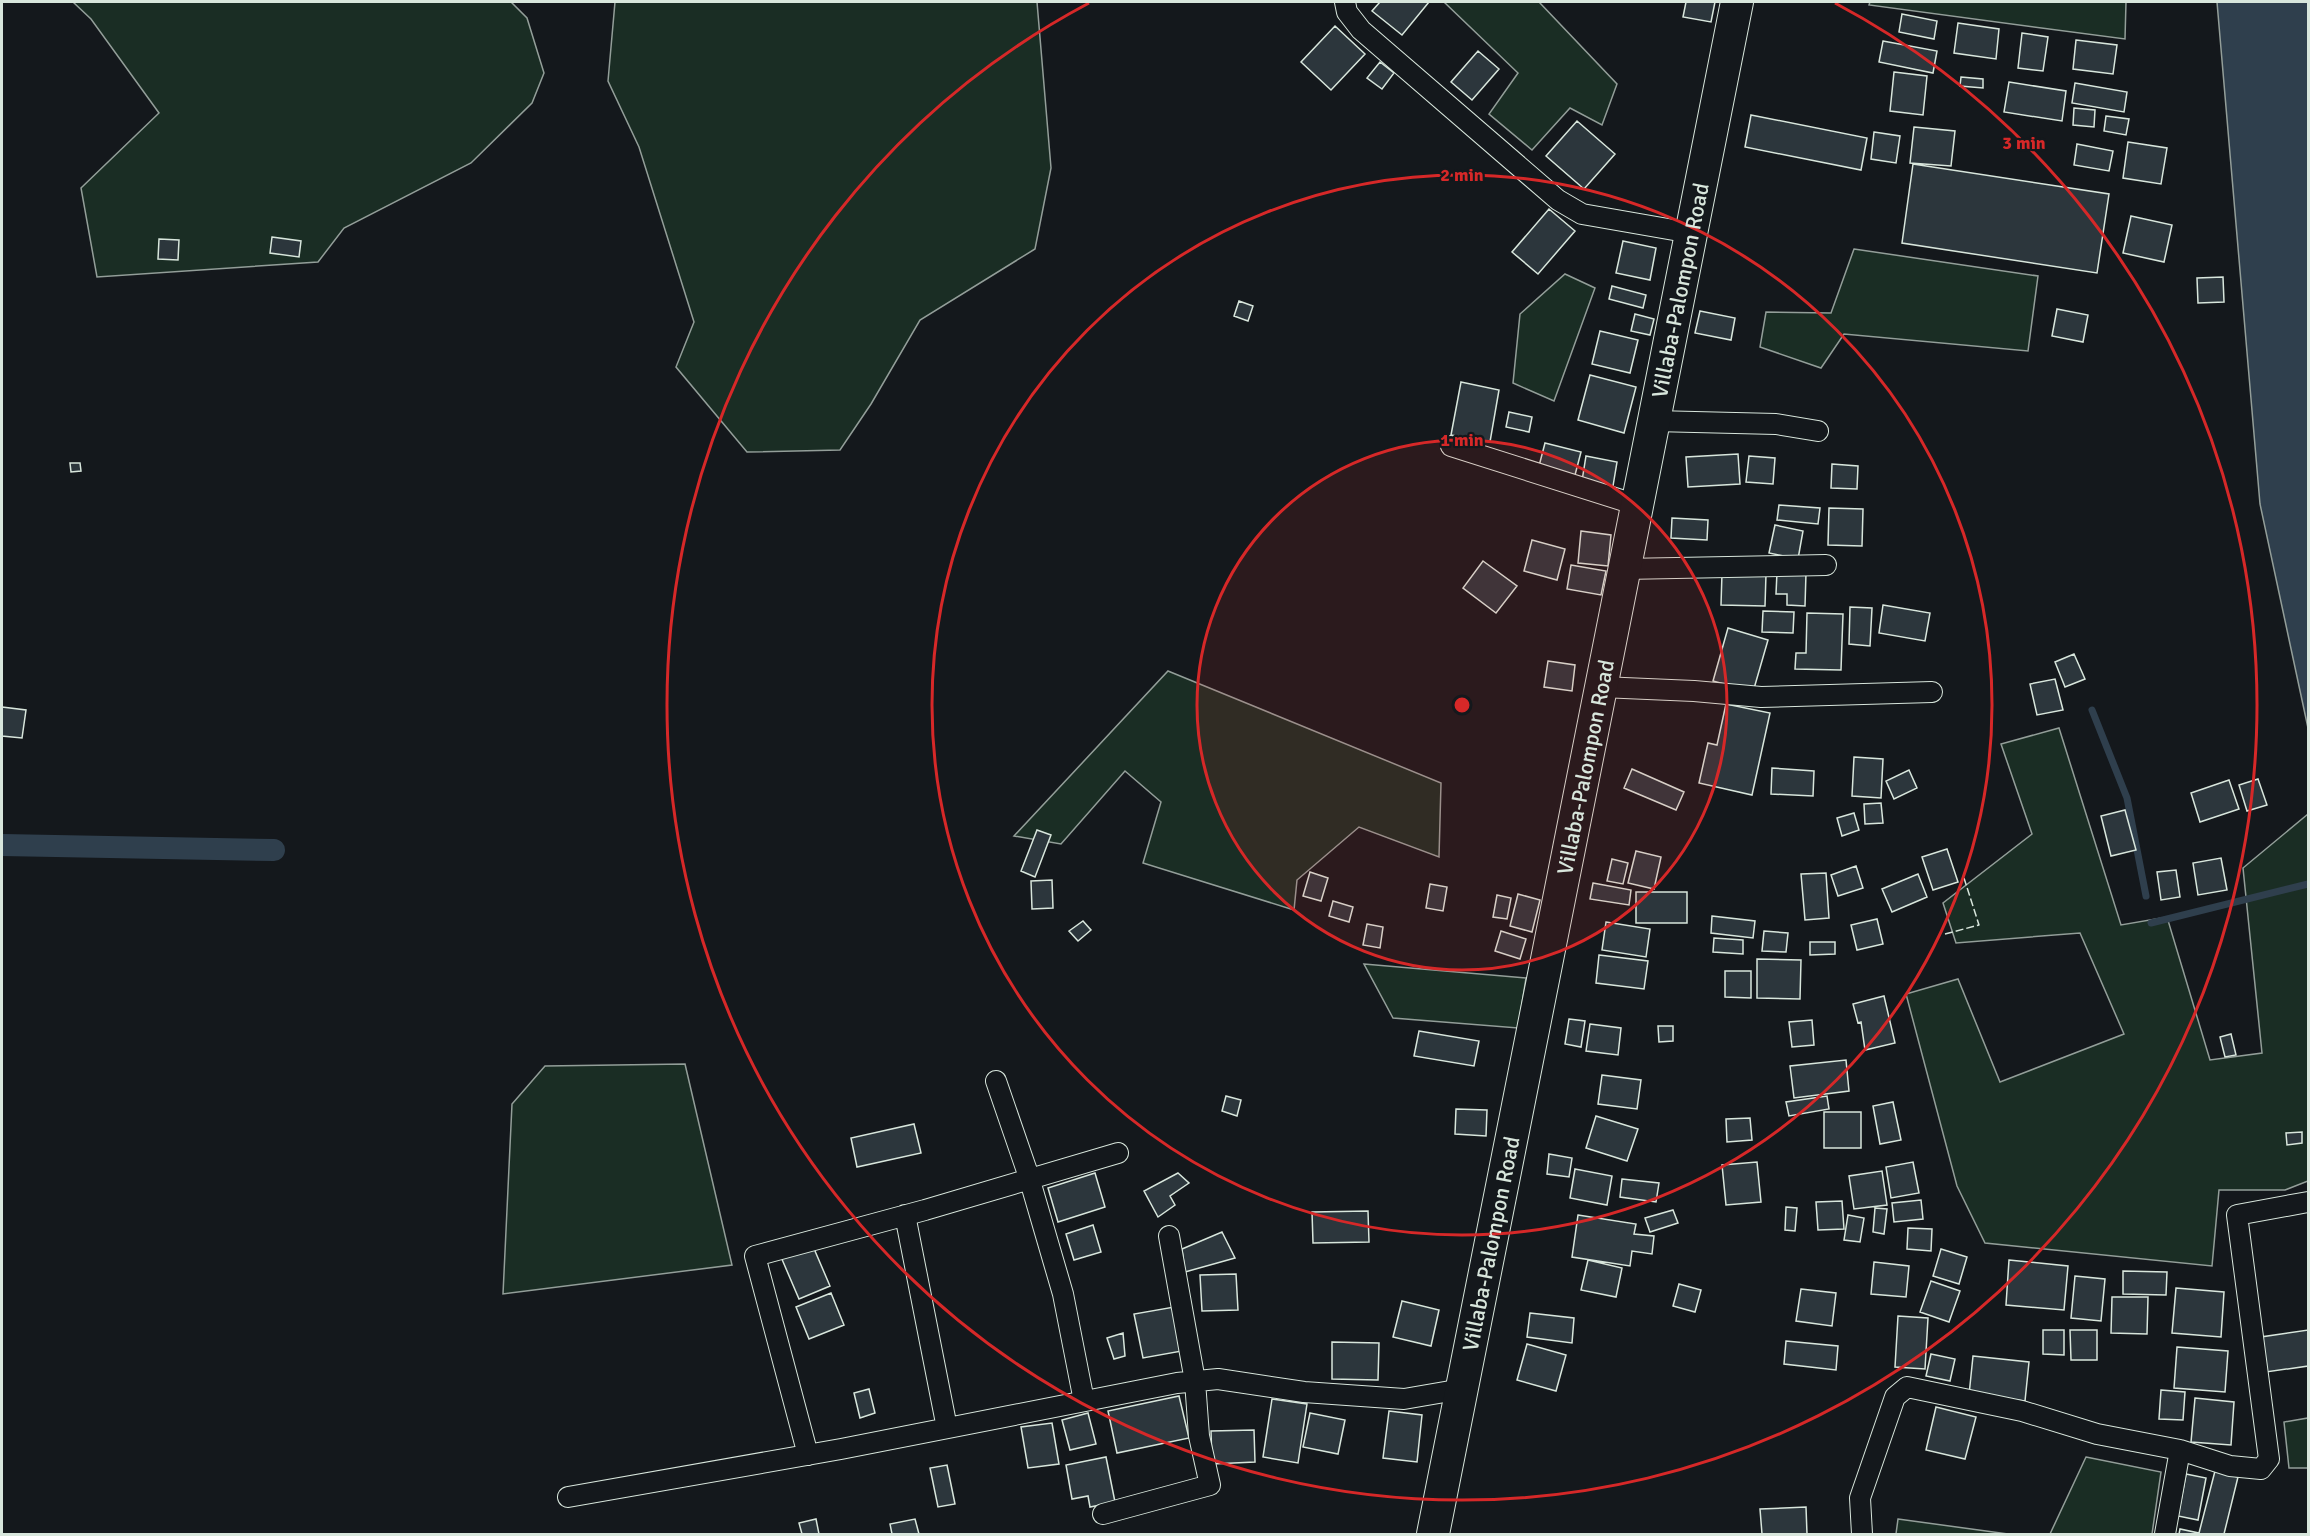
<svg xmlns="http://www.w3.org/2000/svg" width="2310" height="1536" viewBox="0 0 2310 1536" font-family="Signika,sans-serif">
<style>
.green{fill:#1a2d24;stroke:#939e99;stroke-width:1.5}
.water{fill:#2f3f4d;stroke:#939e99;stroke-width:1.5}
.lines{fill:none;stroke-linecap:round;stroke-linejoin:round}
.stream{stroke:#2f3f4d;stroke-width:7}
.canal{stroke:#2f3f4d;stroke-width:22}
.building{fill:#2c363c;stroke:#d8e6dc;stroke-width:1.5}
.minor-casing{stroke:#d8e6dc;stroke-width:22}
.primary-casing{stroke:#d8e6dc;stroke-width:34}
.minor{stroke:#14181c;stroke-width:20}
.primary{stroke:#14181c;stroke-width:32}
.fence{stroke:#d8e6dc;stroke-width:1.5;stroke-dasharray:8 3;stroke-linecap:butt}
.ring{fill:none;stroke:#d62828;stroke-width:3}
.labels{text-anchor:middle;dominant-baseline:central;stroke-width:4.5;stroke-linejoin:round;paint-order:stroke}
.street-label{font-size:22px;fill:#d8e6dc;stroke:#14181c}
.centre{fill:#d62828;stroke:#14181c;stroke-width:3}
.ring-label{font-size:18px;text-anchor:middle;font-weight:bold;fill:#d62828;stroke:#14181c;stroke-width:4.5;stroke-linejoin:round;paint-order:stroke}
</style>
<rect width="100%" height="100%" fill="#14181c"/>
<path class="green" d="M73,2H511L527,18L544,73L532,103L471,163L344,228L318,262L97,277L81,188L159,113L91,19Z
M615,2H1037L1051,168L1035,249L920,320L871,404L840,450L747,452L676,367L694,322L639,147L608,81Z
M1444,2H1539L1617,84L1602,125L1570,108L1532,150L1489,114L1518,73Z
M1870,2H2126L2125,39L1869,5Z
M1854,249L2038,276L2028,351L1844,334L1821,368L1760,347L1766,312L1831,313Z
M1565,274L1595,288L1554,401L1513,383L1520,314Z
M1168,671L1441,783L1439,857L1359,827L1297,880L1294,910L1143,863L1161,802L1125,771L1061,844L1014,836Z
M2059,728L2121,925L2167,917L2210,1060L2262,1053L2243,868L2308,814V1181L2285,1190H2219L2212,1266L1985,1243L1957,1186L1906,994L1958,979L2000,1082L2124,1034L2080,933L1956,943L1943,903L2032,834L2001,744Z
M1364,964L1526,978L1518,1028L1393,1018Z
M685,1064L732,1265L503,1294L512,1104L545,1066Z
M2308,1418V1468H2289L2284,1422Z
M2086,1457L2161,1472L2152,1534H2050Z
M1898,1519L2008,1534H1896Z"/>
<path class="water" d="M2217,2H2308V728L2260,504Z"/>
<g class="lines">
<path class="stream" d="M2092,710L2127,798L2146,896
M2151,923L2308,884"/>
<path class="canal" d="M2,845L274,850"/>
</g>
<path class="building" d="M1380,2H1429L1402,35L1372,11Z
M1686,2H1715L1711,22L1683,17Z
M1902,14L1937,21L1934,39L1899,32Z
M1958,23L1999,29L1996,59L1954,53Z
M1335,26L1365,54L1331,90L1301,62Z
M2022,33L2048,37L2043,71L2018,68Z
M2076,40L2117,45L2113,74L2073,69Z
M1883,41L1937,51L1933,73L1879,62Z
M1478,51L1499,69L1472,100L1451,82Z
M1380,62L1394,73L1382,89L1367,78Z
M1894,72L1927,76L1923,115L1890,111Z
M1961,77L1983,79V88L1960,86Z
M2009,82L2066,91L2062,121L2004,112Z
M2075,83L2127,92L2124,112L2072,103Z
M2074,108L2095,110L2094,127L2073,125Z
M1751,115L1867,138L1861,170L1745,147Z
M2106,116L2129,119L2126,135L2104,131Z
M1577,121L1615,154L1584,189L1546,156Z
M1914,127L1955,131L1951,166L1910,163Z
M1874,132L1900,136L1896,163L1871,159Z
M2128,142L2167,148L2161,184L2123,178Z
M2077,144L2113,151L2109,171L2074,165Z
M1913,164L2109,194L2097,273L1902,243Z
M1549,209L1575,231L1538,274L1512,252Z
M2131,216L2172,225L2164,262L2123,253Z
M272,237L301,241L299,257L270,253Z
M159,239L179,240L178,260L158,259Z
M1623,241L1656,248L1650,280L1616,273Z
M2223,277L2224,302L2198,303L2197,278Z
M1612,286L1646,295L1643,308L1609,299Z
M1239,301L1253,306L1248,321L1234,316Z
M2057,309L2088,315L2083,342L2052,336Z
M1700,311L1735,318L1731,340L1695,333Z
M1635,314L1654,319L1650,335L1631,331Z
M1600,331L1638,340L1630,373L1592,364Z
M1590,375L1636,387L1624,433L1578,420Z
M1461,382L1499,390L1490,442L1451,435Z
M1509,412L1532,417L1529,432L1506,427Z
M1545,443L1581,452L1575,475L1539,466Z
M1738,454L1740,484L1688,487L1686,457Z
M1586,456L1617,462L1613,486L1582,481Z
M1749,456L1775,458L1773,484L1746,482Z
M70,463H80L81,471L71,472Z
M1832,464L1858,466L1857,489L1831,488Z
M1779,505L1820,508L1818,524L1777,520Z
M1829,508L1863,509L1862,546L1828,545Z
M1672,518L1708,520L1707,540L1671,538Z
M1775,525L1803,531L1798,559L1769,553Z
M1581,531L1611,535L1608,566L1578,563Z
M1532,540L1565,549L1557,580L1524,571Z
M1483,561L1517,586L1496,613L1463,588Z
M1571,565L1606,571L1601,595L1567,589Z
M1777,572L1806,573L1805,606L1787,605V594H1776Z
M1722,573L1766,574L1765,606L1721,605Z
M1883,605L1930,613L1925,641L1879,633Z
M1850,607L1872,608L1870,646L1849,644Z
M1763,611L1794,612L1793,633L1762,632Z
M1807,613L1843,614L1841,670L1795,669L1796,653H1806Z
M1728,628L1768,640L1753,692L1713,681Z
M2074,654L2085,679L2065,687L2055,662Z
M1548,661L1575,665L1572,691L1544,687Z
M2055,679L2063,710L2037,715L2030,684Z
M1726,704L1770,713L1752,795L1699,783L1708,743L1717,745Z
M2,707L26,710L22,738L2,736Z
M1854,757L1883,759L1881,798L1852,796Z
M1772,768L1814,771L1813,796L1771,794Z
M1632,769L1684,792L1676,810L1624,788Z
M1909,770L1917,788L1894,799L1886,781Z
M2258,779L2267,805L2247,811L2239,785Z
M2229,780L2239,809L2200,822L2191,793Z
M1881,803L1883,823L1865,824L1864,804Z
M2125,810L2136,850L2111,856L2101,816Z
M1854,813L1859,830L1842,836L1837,818Z
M1037,830L1051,835L1035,877L1021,871Z
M1947,849L1958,882L1933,890L1922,857Z
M1636,851L1661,857L1654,889L1628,883Z
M2221,858L2227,890L2198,895L2193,863Z
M1612,859L1628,863L1623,884L1607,881Z
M1856,866L1863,888L1838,896L1831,875Z
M2176,870L2180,897L2161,900L2157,872Z
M1310,872L1328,878L1321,901L1303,896Z
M1826,873L1829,918L1805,920L1801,874Z
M1918,874L1927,897L1892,912L1882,889Z
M1052,880L1053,908L1032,909L1031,881Z
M1593,883L1631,890L1629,905L1590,899Z
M1430,884L1447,887L1443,911L1426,908Z
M1636,892H1687V923H1636Z
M1518,894L1540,900L1532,932L1510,926Z
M1497,895L1511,898L1507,919L1493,917Z
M1333,901L1353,907L1349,922L1329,916Z
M1712,916L1755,921L1753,938L1711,933Z
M1877,919L1883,944L1857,950L1851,925Z
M1083,921L1091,930L1078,941L1069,931Z
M1606,922L1650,929L1646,957L1602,950Z
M1367,924L1383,927L1380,948L1363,945Z
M1501,931L1526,939L1520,959L1495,951Z
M1764,931L1788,933L1786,952L1762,951Z
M1714,938L1743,940V954L1713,952Z
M1810,942H1835V954L1810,955Z
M1599,955L1648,961L1644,989L1596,983Z
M1757,959L1801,960L1800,999L1757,998Z
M1725,971H1751V998L1725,997Z
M1884,996L1895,1043L1865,1050L1861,1022L1858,1023L1853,1004Z
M1569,1019L1585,1021L1581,1047L1565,1044Z
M1812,1020L1814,1045L1792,1047L1789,1022Z
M1590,1024L1621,1028L1618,1055L1586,1051Z
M1658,1026H1673V1041L1659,1042Z
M1419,1031L1479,1041L1474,1066L1414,1056Z
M2231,1034L2236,1055L2225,1057L2220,1037Z
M1846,1060L1849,1091L1794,1098L1790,1066Z
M1602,1075L1641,1080L1637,1109L1598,1104Z
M1226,1096L1241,1100L1237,1116L1222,1111Z
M1827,1096L1829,1109L1789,1116L1786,1102Z
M1893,1102L1901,1140L1880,1144L1873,1106Z
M1456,1109L1487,1110L1486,1136L1455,1134Z
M1824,1112H1861V1148H1824Z
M1596,1116L1638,1129L1627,1161L1586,1148Z
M1750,1118L1752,1140L1727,1142L1726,1119Z
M914,1124L921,1153L857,1167L851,1138Z
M2302,1132V1143L2287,1145L2286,1133Z
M1549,1154L1572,1158L1569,1177L1547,1174Z
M1757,1162L1761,1202L1726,1205L1722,1165Z
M1913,1162L1919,1193L1891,1198L1886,1167Z
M1575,1169L1612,1176L1607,1205L1570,1198Z
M1882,1171L1887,1205L1854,1209L1849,1176Z
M1095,1173L1105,1207L1058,1222L1048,1188Z
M1178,1173L1189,1183L1170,1196L1175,1205L1158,1217L1144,1191Z
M1622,1179L1659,1183L1656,1202L1620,1197Z
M1921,1200L1923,1219L1894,1222L1892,1203Z
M1842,1201L1844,1229L1818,1230L1816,1202Z
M1786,1207L1797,1208L1795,1231L1785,1230Z
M1875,1208L1887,1209L1884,1234L1873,1232Z
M1673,1210L1678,1223L1650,1232L1645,1218Z
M1368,1211L1369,1242L1313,1243L1312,1212Z
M1578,1215L1636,1224L1634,1234L1654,1236L1652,1254L1632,1251L1630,1266L1572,1257Z
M1848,1215L1864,1218L1860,1242L1844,1240Z
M1093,1225L1101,1252L1074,1260L1066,1234Z
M1908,1228L1932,1229L1931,1251L1907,1249Z
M1222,1232L1235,1258L1185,1272L1182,1249Z
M812,1244L830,1286L799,1299L781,1257Z
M1941,1249L1967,1257L1959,1284L1933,1276Z
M1588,1260L1622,1268L1616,1297L1581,1290Z
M2009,1260L2068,1266L2064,1310L2006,1305Z
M1874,1262L1909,1266L1906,1297L1871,1294Z
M2123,1271L2167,1272L2166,1295L2123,1294Z
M1236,1274L1238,1310L1202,1311L1200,1275Z
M2075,1276L2105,1279L2101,1321L2071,1318Z
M1931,1281L1960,1291L1949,1322L1920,1312Z
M1679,1284L1701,1290L1695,1312L1673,1306Z
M2176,1288L2224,1292L2221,1337L2172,1333Z
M1801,1289L1836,1293L1832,1326L1796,1321Z
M831,1293L844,1325L809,1339L796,1307Z
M2112,1297H2148L2147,1334L2111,1333Z
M1402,1301L1439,1310L1431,1346L1393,1337Z
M1174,1307L1182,1351L1143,1358L1134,1314Z
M1530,1313L1574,1318L1572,1343L1527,1337Z
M1898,1316L1928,1318L1925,1369L1895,1367Z
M2043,1330H2064V1355L2043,1354Z
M2070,1330H2097V1360H2071Z
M2308,1330V1366L2266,1372L2261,1337Z
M1123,1333L1125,1356L1114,1359L1107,1338Z
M1786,1341L1838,1346L1836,1370L1784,1364Z
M1332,1342L1379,1343L1378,1380L1332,1379Z
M1527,1344L1566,1355L1556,1391L1517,1380Z
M2177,1347L2228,1351L2225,1392L2174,1388Z
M1931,1354L1955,1359L1950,1381L1926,1376Z
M1973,1356L2029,1362L2025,1401L1969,1395Z
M869,1389L875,1413L860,1418L854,1393Z
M2161,1390L2185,1392L2183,1420L2159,1419Z
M1179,1396L1189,1438L1117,1453L1108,1411Z
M2195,1398L2234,1402L2231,1445L2191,1442Z
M1272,1399L1307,1404L1298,1463L1263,1457Z
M1936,1407L1976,1417L1965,1459L1926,1450Z
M1389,1411L1422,1415L1417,1462L1383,1458Z
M1088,1413L1096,1444L1070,1450L1062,1420Z
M1310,1413L1345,1420L1338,1454L1303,1447Z
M1052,1423L1059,1464L1028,1468L1021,1427Z
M1254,1430L1255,1462L1212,1464L1211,1431Z
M1106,1457L1115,1502L1090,1507L1088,1496L1072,1499L1066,1465Z
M947,1465L955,1504L938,1507L930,1468Z
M2215,1471L2238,1477L2224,1534H2179L2180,1529L2199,1533Z
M2186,1474L2206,1478L2198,1520L2178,1516Z
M1806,1507L1807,1534H1762L1760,1509Z
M816,1519L819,1534H802L799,1523Z
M915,1519L919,1534H892L890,1524Z"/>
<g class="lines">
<defs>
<path id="minor" d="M1345,2L1347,12L1361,30L1558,200L1582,214L1691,233
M1654,421L1776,424L1818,431
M1451,446L1637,505
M1624,569L1826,565
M1601,687L1694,691L1761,697L1932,692
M996,1081L1028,1174L1063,1294L1084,1401
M905,1215L947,1428
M808,1455L755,1256L925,1210L1118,1153
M568,1497L841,1449L1177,1383L1218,1379L1304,1392L1404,1399L1462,1389
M1103,1514L1210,1485L1199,1436L1195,1381L1169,1236
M1862,1534L1860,1498L1895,1397L1907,1387L2022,1411L2097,1434L2180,1450L2230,1466L2261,1469L2269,1459L2237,1215L2308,1202
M2165,1534L2180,1450"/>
<g id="primary">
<path id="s1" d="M1433,1534L1737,2"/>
</g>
</defs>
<use href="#minor" class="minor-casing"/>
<use href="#primary" class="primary-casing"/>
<use href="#minor" class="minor"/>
<use href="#primary" class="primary"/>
<path class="fence" d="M1945,934L1979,925L1964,878"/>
</g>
<circle cx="1462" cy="705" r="265" fill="#d62828" fill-opacity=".12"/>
<g class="ring">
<circle cx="1462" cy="705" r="265"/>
<circle cx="1462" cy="705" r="530"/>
<path d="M1835 3A795 795 0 1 1 1089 3"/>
</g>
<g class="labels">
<g class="street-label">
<text stroke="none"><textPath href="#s1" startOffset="1268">Villaba-Palompon Road</textPath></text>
<text stroke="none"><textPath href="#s1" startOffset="782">Villaba-Palompon Road</textPath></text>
<text stroke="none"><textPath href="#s1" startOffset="296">Villaba-Palompon Road</textPath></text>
</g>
</g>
<circle cx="1462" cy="705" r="9" class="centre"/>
<g class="ring-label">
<text x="2024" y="149">3 min</text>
<text x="1462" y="181">2 min</text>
<text x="1462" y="446">1 min</text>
</g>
<rect width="2310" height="1536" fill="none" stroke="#d8e6dc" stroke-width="6"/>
</svg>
